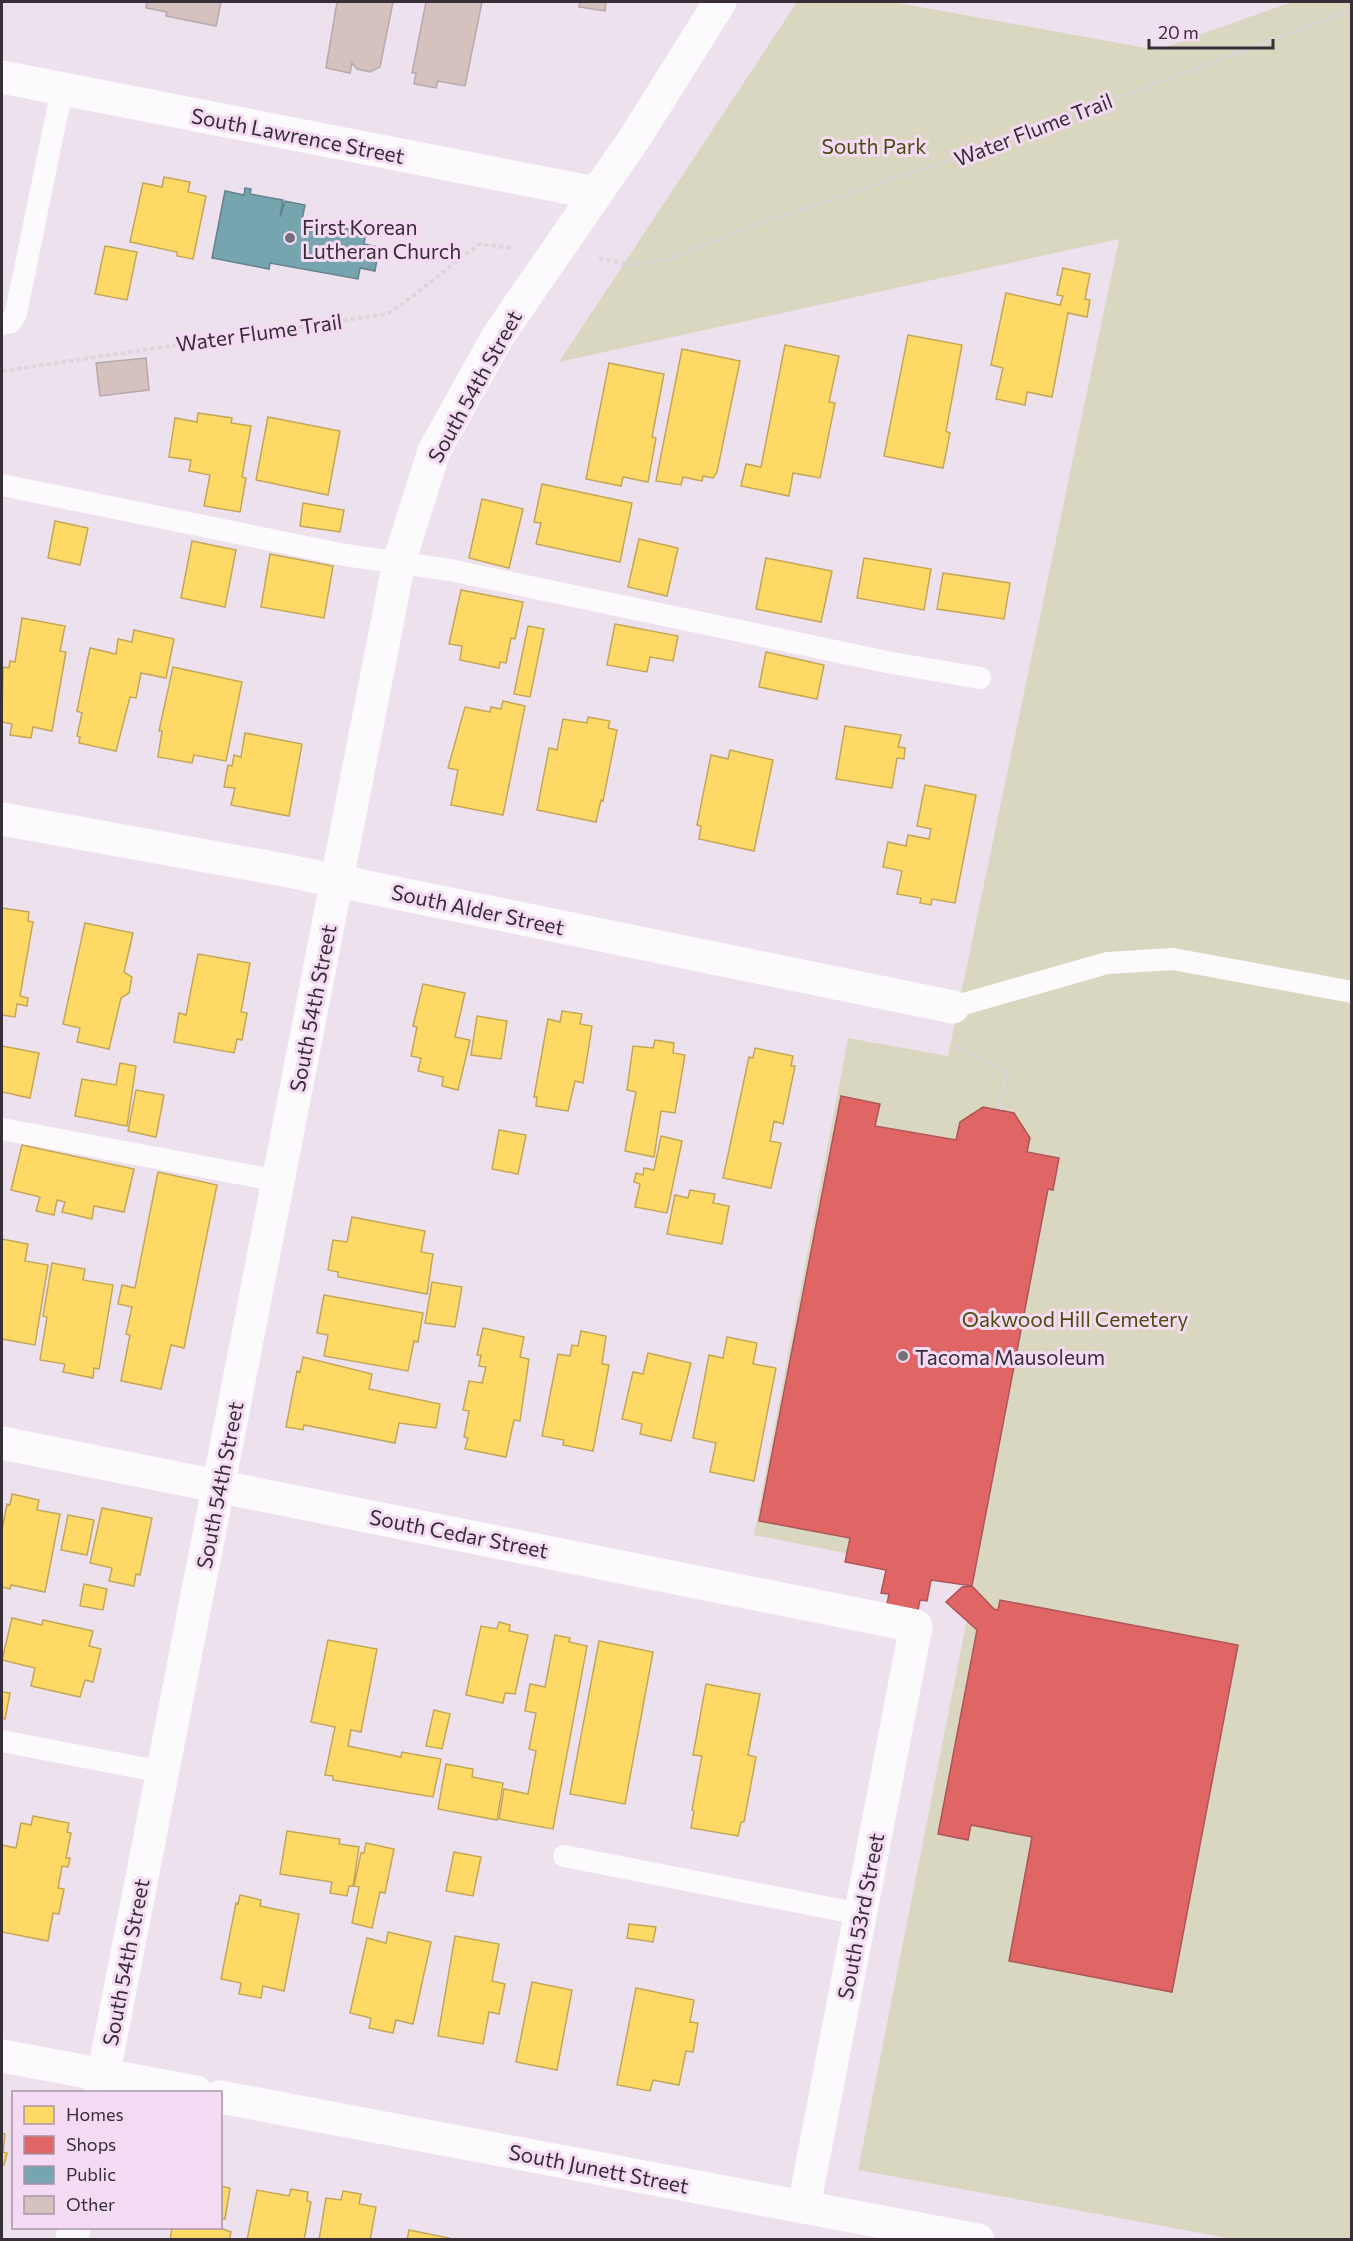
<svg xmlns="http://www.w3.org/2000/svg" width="1353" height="2241" viewBox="0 0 1353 2241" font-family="Commissioner,sans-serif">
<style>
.green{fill:#dad7c1}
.homes{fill:#ffd966;stroke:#c3a658;stroke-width:1.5}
.shops{fill:#e06666;stroke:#ad5558;stroke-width:1.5}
.public{fill:#76a5af;stroke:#63818b;stroke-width:1.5}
.building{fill:#d5c2bf;stroke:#b4a9ab;stroke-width:1.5}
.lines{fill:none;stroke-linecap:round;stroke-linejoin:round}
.path{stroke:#dad6da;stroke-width:4;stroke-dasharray:4.5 3;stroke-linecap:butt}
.lane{stroke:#fcfafc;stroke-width:22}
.street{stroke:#fcfafc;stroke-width:33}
.secondary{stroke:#fcfafc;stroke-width:33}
.poi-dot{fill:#776d77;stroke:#f4dbf3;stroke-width:2}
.labels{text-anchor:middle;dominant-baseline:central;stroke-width:6;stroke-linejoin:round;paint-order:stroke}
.street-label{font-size:21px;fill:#372e37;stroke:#f4dbf3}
.park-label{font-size:21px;fill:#4a4d0e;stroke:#f4dbf3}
.poi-label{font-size:21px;fill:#372e37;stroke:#f4dbf3;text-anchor:start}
</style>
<rect width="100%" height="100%" fill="#eee1ee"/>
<path class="green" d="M797,2H893L1157,50L1292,2H1351V2239H1233L858,2170L975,1579L754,1535L848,1038L948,1056L1119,239L559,362Z"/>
<path class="homes" d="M164,177L190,182L188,192L206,196L193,259L177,256V252L130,242L143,183L162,187Z
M105,246L137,252L127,300L95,294Z
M1063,268L1090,274L1085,299L1090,300L1087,317L1068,313L1052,397L1027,392L1025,405L996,399L1003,368L991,365L1006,293L1060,305L1063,296L1057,295Z
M908,335L962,345L946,431L950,433L943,468L884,456Z
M785,345L839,356L829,402L835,403L820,478L793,473L789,496L741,486L746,464L761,467Z
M682,349L740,361L717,472L713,478L703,476L702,481L683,477L681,485L656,481Z
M609,363L664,374L652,437L656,438L648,482L623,477L621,486L586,479Z
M198,413L232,418L231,423L251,426L242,477L246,478L240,512L204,506L210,475L189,471L191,460L169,457L175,418L197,422Z
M268,417L340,431L328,495L256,480Z
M542,484L632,503L620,562L536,544L541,523L534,522Z
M482,499L523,509L509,568L469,558Z
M303,503L344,510L340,532L300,526Z
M55,521L88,528L80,565L48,558Z
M639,539L678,548L667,596L628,587Z
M192,541L236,550L225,607L181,598Z
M270,554L333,566L324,618L261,607Z
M766,558L832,571L821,622L756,609Z
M864,558L931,569L924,610L857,598Z
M943,573L1010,583L1004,619L937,609Z
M461,590L523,602L515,639L511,638L506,663L500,662L499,668L460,660L462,646L449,644Z
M22,618L65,626L60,651L66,652L52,731L33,727L31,738L10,735L12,724L2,722L3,667L9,668L10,661L15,662Z
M615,624L678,636L673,661L650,657L647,672L607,665Z
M528,626L544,629L530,697L514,694Z
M134,630L174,639L166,678L141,673L136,698L130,697L116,751L79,743L80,737L77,736L82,713L77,711L90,648L116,654L118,639L132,642Z
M766,652L824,665L817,699L759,687Z
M173,667L242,682L226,761L194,755L192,763L158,757L162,731H159Z
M503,701L525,706L503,815L451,805L458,770L448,768L465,707L490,712L491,707L501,709Z
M588,717L610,721L608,728L617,730L603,801L601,800L596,822L537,810L549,748L557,750L563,719L587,723Z
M845,726L901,735L898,747L905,748L904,759L897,758L892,788L836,779Z
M245,733L302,744L289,816L231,805L235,788L224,787L228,765L232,766L234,755L241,757Z
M730,750L773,760L754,851L699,839L701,826L697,825L711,755L728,759Z
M925,785L976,795L955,903L932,899L931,905L920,903L921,898L897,894L902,871L883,867L888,842L906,846L908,835L929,839L931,829L917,826Z
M2,908L29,912L28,921L33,922L20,996L28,998L27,1006L17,1004L15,1017L2,1015Z
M85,923L133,933L124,972L132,977L129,993L121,998L109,1049L77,1042L80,1028L63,1024Z
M198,954L250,963L241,1012L247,1013L242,1040L237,1039L234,1053L174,1042L179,1013L186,1015Z
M423,984L465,993L455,1037L470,1040L458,1090L442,1086L443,1077L418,1071L421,1058L411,1056L417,1027L413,1026Z
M562,1011L582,1014L580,1024L592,1026L583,1083L575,1081L568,1111L536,1106L537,1097H534L548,1019L560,1022Z
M477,1016L507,1021L501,1059L471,1055Z
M655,1040L674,1043L673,1053L685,1055L675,1113L661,1111L654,1157L625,1151L636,1092L627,1090L633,1046L653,1048Z
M2,1046L39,1053L30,1098L2,1092Z
M755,1048L793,1056L791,1066H795L783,1124L774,1121L770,1141L781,1143L771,1188L723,1178L749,1057L753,1058Z
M120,1063L136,1066L127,1126L75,1116L82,1079L116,1085Z
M136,1090L164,1095L156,1137L128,1131Z
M499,1130L526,1135L518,1174L492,1169Z
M661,1136L682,1141L667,1213L635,1207L640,1184L634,1182L636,1173L643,1175L644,1168L654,1170Z
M22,1145L134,1169L124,1212L94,1206L92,1219L62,1212L65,1202L57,1200L54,1215L36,1211L40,1197L11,1190Z
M158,1172L217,1185L184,1348L171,1345L161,1389L121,1381L130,1335L126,1334L132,1307L118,1304L122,1285L135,1288Z
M690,1190L715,1194L713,1203L729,1206L722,1244L667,1234L675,1195L688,1198Z
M352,1217L425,1231L421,1252L433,1254L427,1294L338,1277V1272L328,1270L333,1240L347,1242Z
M2,1239L28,1244L25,1261L48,1265L35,1345L2,1339Z
M52,1263L85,1269L83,1280L113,1285L99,1369L94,1368L93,1378L63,1372L65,1364L40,1360L47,1317L43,1316Z
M432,1282L462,1287L455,1327L425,1323Z
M324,1295L423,1313L418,1342L414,1341L408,1371L324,1356L328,1335L317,1333Z
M483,1328L524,1337L520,1357L529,1359L520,1421L514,1420L506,1457L465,1449L468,1438L464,1437L469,1411L463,1410L469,1381L482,1383L486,1367L479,1366L481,1355H477Z
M581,1331L606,1336L602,1364L609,1365L593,1451L563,1445L564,1440L542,1436L558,1354L570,1356L572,1345L578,1346Z
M727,1337L757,1343L753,1364L776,1368L754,1481L710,1472L716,1443L693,1438L709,1355L723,1358Z
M648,1353L691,1363L671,1441L640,1434L642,1424L622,1419L633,1372L643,1374Z
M303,1357L372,1374L369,1389L440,1404L436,1428L399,1423L395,1443L304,1425L303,1430L286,1427L297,1371L300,1372Z
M12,1494L39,1500L37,1510L60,1514L45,1592L11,1585L10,1589L2,1587V1530L7,1504L10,1505Z
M102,1508L152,1518L140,1575L136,1574L134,1586L109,1581L112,1568L90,1563Z
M68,1515L94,1520L87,1555L61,1550Z
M84,1584L107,1589L103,1610L80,1606Z
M12,1618L42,1625L43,1620L93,1631L89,1646L101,1649L93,1682L85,1680L80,1697L31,1686L35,1668L2,1660Z
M499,1622L510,1625L509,1631L528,1635L515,1694L505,1693L503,1703L466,1695L481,1626L497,1629Z
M555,1635L570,1638L569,1642L587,1646L553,1829L499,1819L504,1789L528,1794L536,1751L529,1749L536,1713L525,1711L530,1684L545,1687Z
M328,1640L377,1649L361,1732L351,1730L348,1746L401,1757L402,1752L441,1759L433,1797L333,1780V1776L325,1775L335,1727L311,1722Z
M599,1641L653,1652L625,1804L570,1794Z
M706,1684L760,1694L748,1755L756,1757L744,1822H741L738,1836L691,1828L694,1811L692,1810L702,1756L693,1755Z
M2,1692L10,1693L5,1719L2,1718Z
M434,1710L450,1714L442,1749L426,1746Z
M446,1764L473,1769L472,1777L503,1783L497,1820L438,1809Z
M33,1816L69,1823L67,1832L71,1833L66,1858H70L68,1867L62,1866L58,1888L64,1889L59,1914L53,1913L48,1941L2,1932V1845L16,1848L21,1823L31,1825Z
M287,1831L340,1839L339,1844L359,1847L353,1886H349L347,1896L330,1893L332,1882L280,1874Z
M366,1843L394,1849L385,1893L380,1892L372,1928L352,1923L359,1887L354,1886L361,1853H364Z
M454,1852L481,1857L473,1896L446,1891Z
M240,1895L261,1900L260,1906L299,1914L284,1991L263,1986L261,1998L239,1994L241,1983L221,1979L236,1903L238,1904Z
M629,1924L656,1927L653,1942L627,1938Z
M388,1932L431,1942L413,2024L396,2020L393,2033L369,2028L371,2018L350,2013L367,1938L386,1943Z
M455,1936L499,1944L492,1981L505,1984L499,2014L489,2012L483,2044L438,2036Z
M532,1982L572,1990L557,2070L516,2062Z
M636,1988L694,2000L690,2022L698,2023L693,2052L686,2051L679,2085L653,2080L650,2091L617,2085Z
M2,2133L5,2134L3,2152L7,2153L4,2165H2Z
M220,2186L230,2188L225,2219H221L220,2223Z
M291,2189L308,2192L307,2201L311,2202L304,2240H247L257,2190L289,2196Z
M343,2191L361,2194L359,2204L376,2207L370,2240H319L326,2198L341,2200Z
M172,2228H220L231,2232L229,2240H170Z
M409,2230L449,2238V2240H407Z"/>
<path class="shops" d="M841,1096L880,1104L875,1126L956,1140L960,1122L983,1107L1014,1113L1030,1138L1027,1152L1059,1158L1053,1190L1048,1189L972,1586L931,1580L927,1601L920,1600L916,1620L885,1614L889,1594L881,1593L886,1570L845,1562L850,1538L759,1521Z
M972,1586L994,1609L998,1610L1000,1600L1238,1645L1172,1992L1009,1961L1032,1837L971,1825L968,1840L938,1834L977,1630L946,1602L962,1587Z"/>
<path class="public" d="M245,188L251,189L250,194L283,200L280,217L285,201L305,205L302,220L366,232L364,244L379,247L375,271L360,268L358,279L270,263L269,269L212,258L225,191L244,195Z"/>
<path class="building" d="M143,2H221L216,26L166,16L167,12L146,8L147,3Z
M337,2H393L380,67L370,72L357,69L352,63L350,73L326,68Z
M426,2H482L465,86L438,81L436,88L414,84L416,73H412Z
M580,2H606L605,11L579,7Z
M146,358L149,390L100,396L96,363Z"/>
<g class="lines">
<path class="path" d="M599,258L631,265L671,258L747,228L977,151L1352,10
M2,371L387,314C420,293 448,266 480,244L511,248
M956,1046L1006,1071L1000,1110"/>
<path class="lane" d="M2,324L11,322L16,313L62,89
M2,485L345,555L450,570L892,663L980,678
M953,1007L1107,963L1173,959L1352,992
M2,1129L279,1181
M2,1741L162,1772
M564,1856L860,1914"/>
<path class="street" d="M2,77L595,193
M2,819L284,870L953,1007
M2,1443L916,1626L804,2206
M2,2056L196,2092
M220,2097L978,2240"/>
<path class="secondary" d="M100,2092L399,562L434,451L498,336L636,136L720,2
M72,2240L74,2228"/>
</g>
<g class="poi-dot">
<circle cx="290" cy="238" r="6"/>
<circle cx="903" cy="1356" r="6"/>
</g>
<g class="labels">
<g class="street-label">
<text transform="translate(1033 129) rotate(-21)">Water Flume Trail</text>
<text transform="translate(298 135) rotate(11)">South Lawrence Street</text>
<text transform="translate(259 332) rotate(-8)">Water Flume Trail</text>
<text transform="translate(474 386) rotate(-61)">South 54th Street</text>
<text transform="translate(478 909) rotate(12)">South Alder Street</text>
<text transform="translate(312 1008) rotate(-79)">South 54th Street</text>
<text transform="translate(219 1485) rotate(-79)">South 54th Street</text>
<text transform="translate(459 1533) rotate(11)">South Cedar Street</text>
<text transform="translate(860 1916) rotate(-79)">South 53rd Street</text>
<text transform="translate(125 1962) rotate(-79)">South 54th Street</text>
<text transform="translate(599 2168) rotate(11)">South Junett Street</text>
</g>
<g class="park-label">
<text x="874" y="145">South Park</text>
<text x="1075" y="1318">Oakwood Hill Cemetery</text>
</g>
<g class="poi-label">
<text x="302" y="226">First Korean<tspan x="302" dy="24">Lutheran Church</tspan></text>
<text x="915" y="1356">Tacoma Mausoleum</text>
</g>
</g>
<rect width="1353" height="2241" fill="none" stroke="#372e37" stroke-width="6"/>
<rect x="12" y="2091" width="210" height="138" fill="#f4dbf3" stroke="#a896a8" stroke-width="1.5"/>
<rect x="24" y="2106" width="30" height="18" fill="#ffd966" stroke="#a896a8" stroke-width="1.5"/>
<text x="66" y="2121" font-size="18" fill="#372e37">Homes</text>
<rect x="24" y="2136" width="30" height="18" fill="#e06666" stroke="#a896a8" stroke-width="1.5"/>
<text x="66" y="2151" font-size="18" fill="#372e37">Shops</text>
<rect x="24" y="2166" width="30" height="18" fill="#76a5af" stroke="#a896a8" stroke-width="1.5"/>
<text x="66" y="2181" font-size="18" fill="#372e37">Public</text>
<rect x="24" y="2196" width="30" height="18" fill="#d5c2bf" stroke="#a896a8" stroke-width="1.5"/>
<text x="66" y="2211" font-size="18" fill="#372e37">Other</text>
<path d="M1149 39v9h124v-9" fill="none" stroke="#372e37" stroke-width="3"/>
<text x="1158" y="39" font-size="18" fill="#372e37" stroke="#f4dbf3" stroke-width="4.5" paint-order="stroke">20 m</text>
</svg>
